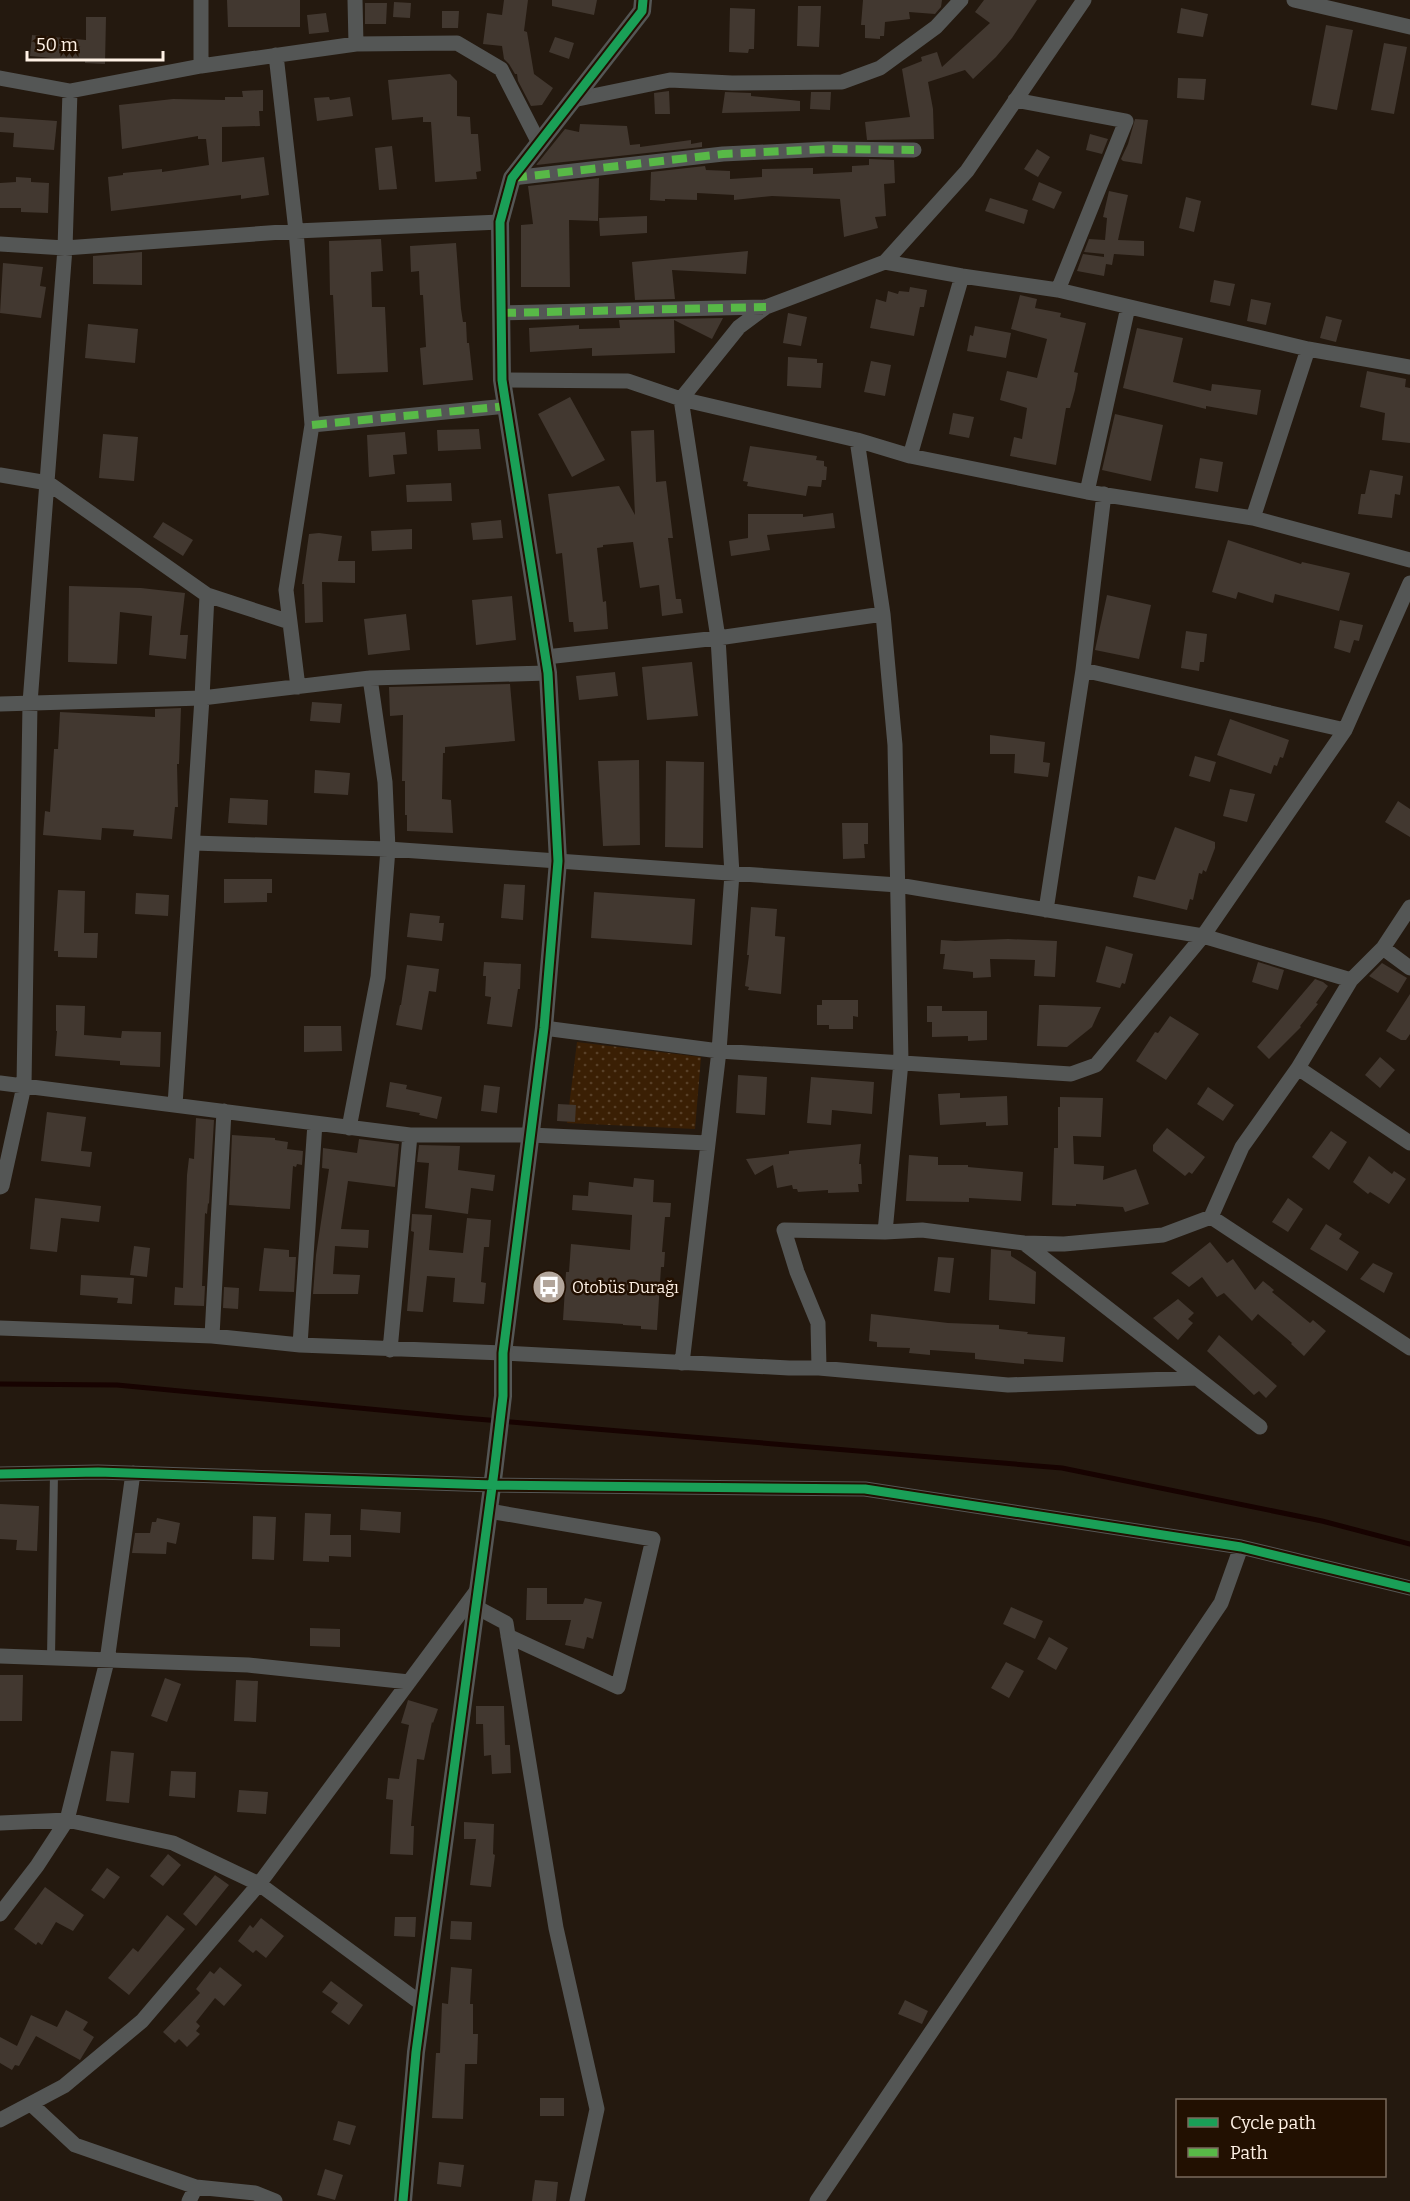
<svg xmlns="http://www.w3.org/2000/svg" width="1410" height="2201" viewBox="0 0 1410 2201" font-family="Bitter,serif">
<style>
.park{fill:url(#park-dots)}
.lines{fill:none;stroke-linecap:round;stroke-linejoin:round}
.stream{stroke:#170301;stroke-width:5}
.building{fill:#423830}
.service{stroke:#545655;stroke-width:8}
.minor{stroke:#545655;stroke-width:15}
.tertiary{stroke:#545655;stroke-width:18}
.quiet{stroke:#58b947;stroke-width:8;stroke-dasharray:15 8;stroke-linecap:butt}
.cycleway-casing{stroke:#221001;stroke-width:13}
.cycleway{stroke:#1a9f57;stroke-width:9}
.labels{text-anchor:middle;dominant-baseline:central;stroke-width:5;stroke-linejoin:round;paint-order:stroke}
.poi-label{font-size:16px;fill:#fef1e5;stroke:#221001;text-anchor:start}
</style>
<defs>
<pattern id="park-dots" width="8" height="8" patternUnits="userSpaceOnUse" patternTransform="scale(1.5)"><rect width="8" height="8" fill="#3a1f04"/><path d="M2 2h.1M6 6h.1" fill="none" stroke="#584028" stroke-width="1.8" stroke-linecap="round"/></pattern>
</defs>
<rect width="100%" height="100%" fill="#24190f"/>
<path class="park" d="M577,1042L701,1057L695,1129L567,1123Z"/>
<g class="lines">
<path class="stream" d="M0,1384L117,1385L464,1418L1062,1468L1322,1521L1410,1544"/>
</g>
<path class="building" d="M227,0H300V27H228Z
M504,0H528L524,31L527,32L534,74L553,88L542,105L531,106L518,81L517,74H515L509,64L504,59L502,46L483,44L487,13L502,15Z
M552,0H597L594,15L552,6Z
M863,0H942L941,7L935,14L909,12L910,19L885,22L884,36H880V39L865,38V25H861Z
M984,0H1037L1012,38L996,57L973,79L965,70L928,82L933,109L934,139L867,140L865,122L910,117L902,69L922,61L921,57L937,52L942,67L990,23L975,12Z
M394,2L411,3L410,18L393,17Z
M365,3H387L386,24H365Z
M798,6H821L819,47L797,46Z
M730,8L755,9L754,49H749L748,53L729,52Z
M1181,8L1208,14L1203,37L1177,33Z
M442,11H459L458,28H442Z
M326,13L329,32L309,34L307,15Z
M86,17H106L105,64L85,63V61L30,56L32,35L86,40Z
M1326,25L1353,30L1337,110L1311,105Z
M555,37L574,43L569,59L549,52Z
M1384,43L1407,47L1394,114L1371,110Z
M450,74L457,81V116L470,117L471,134H478L481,171L476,172L477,179L435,182L431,122H423V117L392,120L388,80Z
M1178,78L1206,79L1204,100L1177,98Z
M263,90V111H259L260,126L222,127V162L264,157L269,195L241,199V195L111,211L108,177L123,175V173L162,169V172L209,165L206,139H198V136L122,149L119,105L173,99L225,100V97H243L242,91Z
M669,91L670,114H655L654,93Z
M725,92L751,93V96L800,101V111L722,113Z
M811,92H831L830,110L810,109Z
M329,97L330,100L350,97L353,116L317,121L314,98Z
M0,117L57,121L54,150L13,147L14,133L0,132Z
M1135,119L1148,120L1142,164L1123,161L1121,159L1128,144Z
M580,124L627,126L630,145L640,144V147L691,140V144L702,142V147L536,165L565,129L579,132Z
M1090,134L1108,139L1102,154L1086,150Z
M392,146L397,189L379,190L375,148Z
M1037,149L1050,157L1038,177L1024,169Z
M869,159L894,160L895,183L884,184L886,216L875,217L878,228L844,237L840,199L772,196L734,200V195L697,193V200L665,199V201L650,200L651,172L705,166L706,170L730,171V179L762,177V169L813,168V174L852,172V166L869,165Z
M16,177L31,178V182L49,183L48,213L21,212V208H0V183L16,182Z
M599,178L598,221L569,220L570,287H521V225L533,224L528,186Z
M1039,182L1062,192L1054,209L1032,200Z
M1109,191L1128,195L1118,240L1144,241V256L1114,254L1112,265L1106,264L1104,276L1077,271L1083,254L1104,257V254L1084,252L1089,239L1105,240L1107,218L1103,217Z
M1186,197L1201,201L1194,232L1179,228Z
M990,198L1028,210L1024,224L985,211Z
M647,216V233L600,236L599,218Z
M381,239L383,271L371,272L372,307H385L388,372L337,374L333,295H330L329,241Z
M456,243L461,309L463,322H466L467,343H469L473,380L423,385L420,348L426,347L423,295H420L419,271L411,272L410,246Z
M748,251L746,274L672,270L675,299L635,300L632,262Z
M142,252V285L93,284V256Z
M3,263L43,267L40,286L46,287L41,318L0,313Z
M1214,280L1235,284L1230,306L1210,302Z
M910,287L927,290L924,307H920L914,336L870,328L876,299L886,302L888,291L898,294L899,291L909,292Z
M1020,295L1037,299L1035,308L1061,313L1060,317L1086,323L1074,372L1078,373L1075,390L1070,408H1066L1056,465L1010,456L1014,437L1022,439L1027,408L1000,400L1007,371L1037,378L1047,339L1011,329Z
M1251,299L1271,303L1266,325L1247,321Z
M788,313L807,317L801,346L783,343Z
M1326,316L1342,320L1336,342L1320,338Z
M723,318L712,339L674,320L675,353L592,356V348L530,352L529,328L579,325V329L620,328L619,320Z
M88,324L138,329L135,363L85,358Z
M975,326L1011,333L1006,358L967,351L970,335L973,336Z
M1137,328L1183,338L1173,382L1211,391L1212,384L1261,390L1257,415L1206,406V409L1123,388Z
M788,357L817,359V363H823L821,388L787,386Z
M871,361L891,365L885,396L864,392Z
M1367,371L1406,379L1405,387L1410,388V443L1382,440L1385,413L1360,407Z
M570,397L605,460L572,477L538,414Z
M953,413L974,417L969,438L949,434Z
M1115,414L1163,425L1151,481L1102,470Z
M479,429L481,449L438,451L437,430Z
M654,430L656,482L666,481L673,538H668L676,599H681L683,613L662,616L659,585L640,588L633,542L603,545V547L597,548L603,602L606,601L608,629L574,632L573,622H569L562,553L556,554L548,494L619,486L635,515L631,431Z
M405,432L407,454L393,455L395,474L369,477L367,435Z
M103,434L138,437L134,481L99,478Z
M750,446L817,456L816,460L824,461V466L827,467L826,480H822L821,487L808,486L806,496L747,486L748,482L743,481Z
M1200,458L1223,462L1218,492L1195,488Z
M1370,470L1403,476L1400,495L1395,494L1392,518L1358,514L1361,494H1365Z
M451,483L452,501L407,502L406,485Z
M833,513L835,528L767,535L770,550L731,556L729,541L748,538V514H803V517Z
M501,520L503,538L473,540L471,523Z
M163,522L193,540L183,556L153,537Z
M412,529V549L372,551L371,531Z
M319,533L342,536L338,561H355V583L322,582L323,622L305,623L304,584H302L309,534Z
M1228,540L1301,564L1302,562L1350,573L1339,611L1275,594L1273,603L1238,592L1236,599L1212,592Z
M69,586L141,588L185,593L180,635H188L186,659L149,655L152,616L120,612L117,664L68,662Z
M1107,595L1151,605L1139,659L1095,650Z
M512,596L516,640L476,645L472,600Z
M406,614L410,650L368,655L364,619Z
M1340,620L1363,625L1359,641L1354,640L1350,653L1334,648Z
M1186,631L1207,634L1204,662H1200L1199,671L1181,668Z
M692,662L698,716L647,720L642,667Z
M615,672L618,696L579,700L576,676Z
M510,684L515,741L445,747V753H443L442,799L451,800L453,833L407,831V815H405V781H402L403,715L390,716L389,687Z
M312,702L342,704L340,723L310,721Z
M181,708L179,764H177L178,807H175L172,839L133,836L134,830L102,828L101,840L43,835L45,811L50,812L54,749H58L60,712L155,717V709Z
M1230,719L1289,740L1283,758L1280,757L1277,766L1274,765L1271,774L1217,755Z
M990,735L1045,742L1043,762L1050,763L1048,777L1014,773L1015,754H990Z
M1195,756L1216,762L1210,782L1189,776Z
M639,760L640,845L603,846L598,761Z
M666,761L704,762L703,848L665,847Z
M315,770L350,773L348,795L314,793Z
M1230,789L1255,794L1247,822L1223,816Z
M230,798L268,800L267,825L228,823Z
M1398,801L1410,809V837L1385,822Z
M842,823H868V844H864L865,858L843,859Z
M1175,827L1215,842V848L1206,872L1203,870L1202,874L1199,873L1193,900L1190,899L1187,910L1133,897L1138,876L1155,880Z
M224,879H272V893H267V902L224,903Z
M504,884L525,885L523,920L501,918Z
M58,890L85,891L84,933H98L97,958L58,957V951H54Z
M594,892L695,899L692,945L591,938Z
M136,893L169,895L168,916L135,914Z
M751,907L777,909L775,936L785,937L781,994L748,990L749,987L745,986L749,955H747Z
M410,913L440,916L439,923H444L442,941L407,937Z
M1008,939L1057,941L1055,977L1034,976L1035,960L990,959L991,977L973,978V972L943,969L945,954H940L941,940L955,941Z
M1106,946L1133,954L1125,984L1122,983L1120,988L1096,982Z
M484,962L521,964L520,989H518L512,1027L487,1024L491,997L485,996L486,976H483Z
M1258,962L1284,970L1278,990L1252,982Z
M1382,963L1407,978L1398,993L1369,976Z
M407,965L439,969L436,992L429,991L422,1030L396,1025L400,1005H401Z
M1315,979L1323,982L1328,986L1316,1003L1318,1004L1300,1026L1301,1027L1269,1059L1257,1047Z
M1410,994V1034L1406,1040H1401L1386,1031Z
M822,1000H858V1017L853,1016V1029H829V1025H817V1005H822Z
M56,1005L85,1006L84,1035L121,1038L122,1031L161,1032L160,1067L120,1065V1061L55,1056L57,1031H56Z
M1039,1005H1047L1101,1007L1092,1027L1067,1047L1037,1046Z
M927,1006H942V1011H987V1040L968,1041V1036L932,1037V1022H927Z
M1170,1016L1199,1034L1166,1080L1136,1061L1155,1032L1158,1033Z
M304,1026H341L342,1051L304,1052Z
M1380,1057L1395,1070L1380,1088L1365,1075Z
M738,1075L767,1077L765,1115L736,1113Z
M811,1077L874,1082L872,1114L832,1110L831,1125L807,1123Z
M390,1082L407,1085L406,1089L442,1097L437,1119L419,1115L420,1113L386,1107Z
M484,1085L500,1087L497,1113L481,1111Z
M1208,1087L1234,1105L1223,1121L1197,1104Z
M960,1093V1098L1007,1096L1008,1125L986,1126V1122L940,1125L938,1094Z
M1060,1097L1103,1098L1101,1137L1073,1136L1074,1164L1104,1166L1103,1180L1136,1169L1149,1204L1125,1212L1123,1207L1076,1204V1206L1052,1205L1054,1148H1058V1107H1060Z
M558,1104L576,1105L575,1122L557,1121Z
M47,1112L86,1117L81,1151L92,1152L90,1167L41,1161Z
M196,1118L214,1120L209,1204L208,1203L207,1214L205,1213L202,1286H205L204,1306L174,1305L175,1287L183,1288L187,1175L189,1158L194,1159Z
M1167,1128L1205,1157L1192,1174L1189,1172L1185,1176L1153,1151V1145Z
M1331,1131L1347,1142L1329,1170L1312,1157Z
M232,1135L275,1138V1140L288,1142L287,1149L303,1151L302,1165L297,1164L296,1167L293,1166L290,1209L229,1205Z
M359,1139L399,1144L395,1187L348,1181L341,1229L369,1230L368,1248L335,1246L333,1274L360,1275L358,1294H313L316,1255L329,1169L322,1168L323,1148L357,1153Z
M861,1144L859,1164H861L862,1184H858L859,1192L828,1193V1190L798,1192L797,1189H793L792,1185L777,1188L773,1165L755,1175L746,1159L789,1154V1151Z
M419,1145L460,1146L458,1170L495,1175L493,1191L471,1188L468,1214L425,1208L429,1163L417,1162Z
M909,1155L938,1157V1165H968V1167L1023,1172L1021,1201L969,1198V1202L906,1201Z
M1369,1156L1392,1174L1394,1171L1406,1179L1389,1204L1370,1192L1368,1194L1353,1182Z
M634,1178L654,1180L653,1202L671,1203L670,1217H665L662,1252H665L664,1267H661L657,1330L641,1329V1326L623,1325V1324L563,1320L566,1272H569L571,1244L630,1250L632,1215L572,1210L573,1195L588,1196L589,1182L633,1187Z
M35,1198L101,1206L99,1222L61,1218L57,1252L30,1249Z
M1288,1198L1303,1209L1288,1232L1272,1222Z
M412,1214L432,1215L429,1250L463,1253L467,1218L491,1220L489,1247H484L481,1282L486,1283L484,1304L453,1302L455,1278L427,1276L423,1312L407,1311L414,1232L411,1231Z
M1326,1224L1342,1234L1339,1239L1359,1252L1347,1271L1310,1249Z
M1210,1242L1227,1263L1233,1259L1255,1290L1263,1281L1274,1290L1272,1292L1310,1323L1313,1320L1326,1331L1304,1356L1291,1344L1292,1343L1258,1314L1252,1321L1224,1293L1217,1297L1202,1277L1189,1287L1171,1273Z
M134,1246L150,1248L147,1277L130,1275Z
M264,1248L289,1250V1257H296L294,1292L259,1291Z
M991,1249L1011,1251V1256L1036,1272L1035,1304L989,1300Z
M938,1257L954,1258L950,1293L934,1291Z
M1373,1263L1393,1273L1384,1293L1360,1279Z
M81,1275L134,1278L132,1304L117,1303L118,1298L80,1295Z
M224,1287L239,1288L238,1309L223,1308Z
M1178,1299L1194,1313L1188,1319L1193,1323L1178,1340L1153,1318Z
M871,1314L948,1323L999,1325V1329L1028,1332L1027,1334L1065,1337L1063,1362L1024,1359V1364L975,1359V1353L930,1350V1355L909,1353L910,1348L877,1347V1342L869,1341Z
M1219,1335L1277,1386L1266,1398L1259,1391L1254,1395L1207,1351Z
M0,1504L39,1506L37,1551L16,1550L17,1540L0,1539Z
M361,1509L401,1512L400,1533L360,1530Z
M305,1513L331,1514L330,1535H351V1557L329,1556V1562L303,1561Z
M253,1516L276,1517L274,1560L252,1559Z
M157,1518L180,1523L176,1544L167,1542L166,1554L132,1553L135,1533H150L152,1522H156Z
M527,1588H547V1604H583L585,1598L602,1602L593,1639L587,1637L584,1649L565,1645L571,1620H526Z
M1011,1607L1043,1621L1035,1639L1003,1624Z
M310,1628L340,1629V1647L310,1646Z
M1049,1637L1068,1648L1056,1670L1037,1659Z
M1006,1662L1024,1671L1009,1698L991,1688Z
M0,1675H23L22,1721H0Z
M165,1678L181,1684L167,1722L151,1716Z
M236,1680L258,1681L256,1722L234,1721Z
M408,1700L438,1709L433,1723L432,1722L424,1760L417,1759L411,1826H414L413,1855L390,1854L393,1800L386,1799L388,1778L399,1779L409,1725L401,1723Z
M476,1706H504L505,1745H510L511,1773L492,1774L491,1755L484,1756L483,1724H476Z
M111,1751L134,1753L129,1803L106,1801Z
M171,1771L196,1772L195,1798L169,1796Z
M239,1790L268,1792L266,1814L237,1812Z
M464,1822L494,1824L493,1854L495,1855L491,1887L470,1885L476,1839H464Z
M168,1854L181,1865L163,1886L150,1876Z
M107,1868L120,1877L104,1899L91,1890Z
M215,1875L229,1885L196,1926L183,1914Z
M45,1887L84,1915L73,1931L56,1922L42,1945L38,1942L36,1945L14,1929Z
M167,1915L185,1929L129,1995L108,1978L133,1948L138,1952Z
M395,1917H416L415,1937L394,1936Z
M261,1918L284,1936L266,1958L256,1950L253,1953L238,1941L250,1925L253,1928Z
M451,1921L472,1922L471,1940L450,1939Z
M220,1967L242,1985L224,2006L215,1998L196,2022L200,2026L196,2031L200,2034L187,2047L179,2039L175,2043L163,2032L200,1993L196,1989L210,1971L214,1974Z
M451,1967L472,1969L470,2004H473V2034H478L477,2064H465L463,2119L432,2118L436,2053H440L442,2003L448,2004Z
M331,1981L363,2005L349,2025L331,2012L338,2003L322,1992Z
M905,2000L928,2011L922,2024L898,2014Z
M66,2010L88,2022L83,2030L94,2037L80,2060L36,2036L19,2066L15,2065L12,2070L0,2063V2037L17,2046L31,2015L57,2027Z
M540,2098H564V2116H540Z
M338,2121L356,2126L350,2145L333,2140Z
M439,2162L464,2165L461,2187L437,2184Z
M325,2169L343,2175L335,2200L317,2195Z
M535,2180L558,2182L556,2201H532Z"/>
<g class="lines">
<path class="service" d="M51,1658L54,1473"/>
<path class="minor" d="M355,0L356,44
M1294,0L1410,27
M276,55L296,231L312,425L286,590L298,687
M201,66V0
M0,78L70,91L201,66L356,44L457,43L501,69L539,143
M573,100L670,80L732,83L842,82L880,68L936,27L961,0
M1015,100L1126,121L1058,290
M512,178L723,154L828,149L914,150
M0,244L65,248L296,231L500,222
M885,262L962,276L1058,290L1308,349L1410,367
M501,313L766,307
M502,380L628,381L681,399L857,440L910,456L1087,492L1253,518L1410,560
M312,425L507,406
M857,440L883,614L895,745L901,1062L885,1232
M910,456L962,276
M0,475L48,483L207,595L290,622
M1087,492L1128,307
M1253,518L1308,349
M546,657L718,638L883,614
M1083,670L1345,730
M0,704L202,698L370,678L548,673
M193,843L388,849L898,885L1203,936L1351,980
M1046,910L1083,670L1104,494
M1383,948L1410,968
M544,1028L719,1051L1071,1074L1096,1065L1203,936L1345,730L1410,583
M1298,1068L1410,1143
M0,1083L410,1135H530L708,1143
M175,1105L202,698L207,595
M349,1128L378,977L388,849L385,782L370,678
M0,1187L2,1186L24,1086L30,703L65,248L70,91
M1211,1217L1242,1147L1298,1068L1351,980L1383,948L1410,907
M1024,1243L1260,1427
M0,1328L212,1336L300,1345L503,1353L789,1368H819L1008,1385L1197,1378
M212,1336L224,1111
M300,1345L315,1123
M390,1350L410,1135
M682,1363L719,1051L732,874L718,638L681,399L739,327L766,307L885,262L967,171L1084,0
M819,1368L818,1323L797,1272L784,1230L885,1232L922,1230L1024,1243L1064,1244L1163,1235L1211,1217L1410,1348
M0,1474L98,1472L493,1485L865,1489L1241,1547L1410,1588
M489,1511L653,1539L618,1687L508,1636
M476,1607L506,1623L556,1928L597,2109L577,2201
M0,1656L248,1665L409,1682
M0,1823L67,1820L173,1843L259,1884L422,2004
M0,1914L37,1866L67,1820L107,1661L133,1473
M31,2104L75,2145L196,2187
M0,2120L64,2086L142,2021L259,1884L478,1589
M189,2201L196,2187L255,2193L275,2201
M817,2201L1221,1603L1241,1547"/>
<path class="tertiary" d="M403,2201L416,2052L494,1472L503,1396V1353L544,1028L558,861L548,673L502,380L500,222L512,178L642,11L643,0"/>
<path class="quiet" d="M512,178L723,154L828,149L914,150
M501,313L766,307
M312,425L507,406"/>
<defs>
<path id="cycleway" d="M0,1474L98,1472L493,1485L865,1489L1241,1547L1410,1588
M403,2201L416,2052L494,1472L503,1396V1353L544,1028L558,861L548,673L502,380L500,222L512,178L642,11L643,0"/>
</defs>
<use href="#cycleway" class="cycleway-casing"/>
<use href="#cycleway" class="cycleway"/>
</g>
<defs>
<symbol id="bus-disc" viewBox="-11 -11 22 22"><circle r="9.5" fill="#b2a59a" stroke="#221001"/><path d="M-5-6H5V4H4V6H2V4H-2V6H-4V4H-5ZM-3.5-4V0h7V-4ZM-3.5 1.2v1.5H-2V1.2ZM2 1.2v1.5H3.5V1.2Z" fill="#fff"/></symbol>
</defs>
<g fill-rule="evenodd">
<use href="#bus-disc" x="530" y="1268" width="38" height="38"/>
</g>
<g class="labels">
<g class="poi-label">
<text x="572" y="1287">Otobüs Durağı</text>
</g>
</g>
<rect x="1176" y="2099" width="210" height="78" fill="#221001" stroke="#7a6a5c" stroke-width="1.5"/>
<rect x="1188" y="2118" width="30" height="9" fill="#1a9f57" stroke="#7a6a5c" stroke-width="1.5"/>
<text x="1230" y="2129" font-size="18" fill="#fef1e5">Cycle path</text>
<rect x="1188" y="2148" width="30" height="9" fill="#58b947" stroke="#7a6a5c" stroke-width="1.5"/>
<text x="1230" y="2159" font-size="18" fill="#fef1e5">Path</text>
<path d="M27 51v9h136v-9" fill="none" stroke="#fef1e5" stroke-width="3"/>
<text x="36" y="51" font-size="18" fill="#fef1e5" stroke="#221001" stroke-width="4.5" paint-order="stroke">50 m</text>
</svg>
